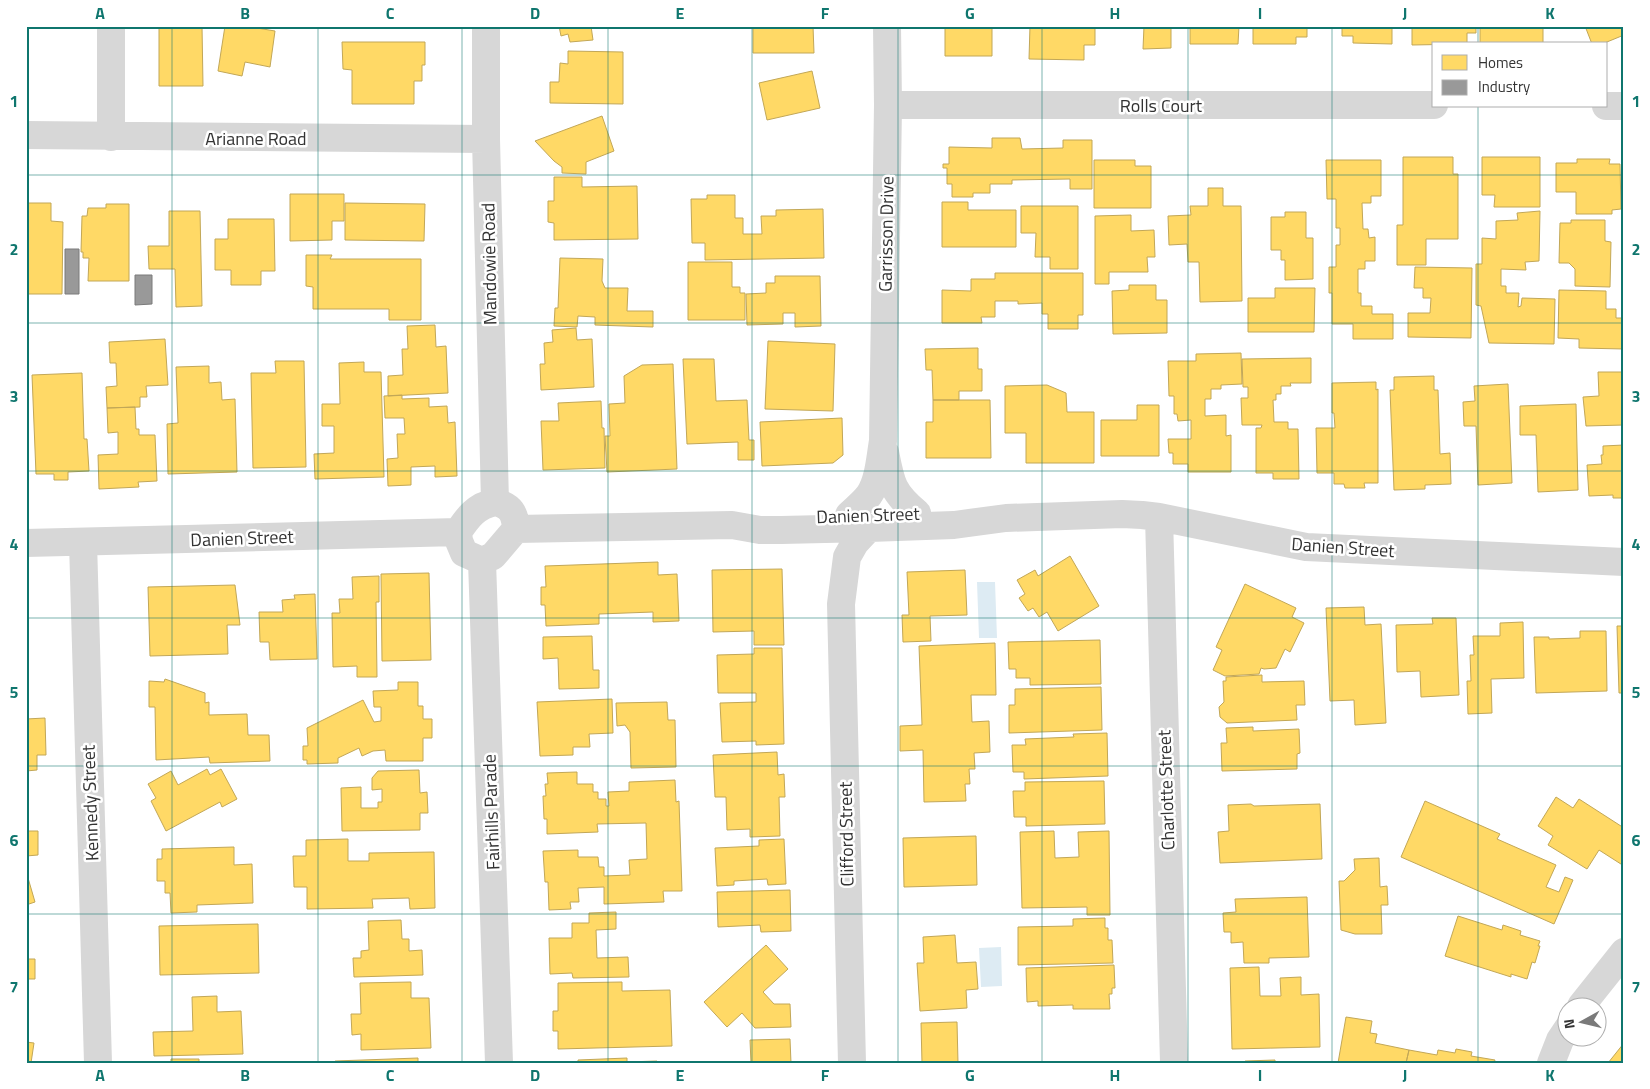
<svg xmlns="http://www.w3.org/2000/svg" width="1650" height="1089" viewBox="0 0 1650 1089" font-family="'Titillium Web',sans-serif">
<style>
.water{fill:#ddebf3}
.homes{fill:#ffd966;stroke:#c2a757}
.industry{fill:#999;stroke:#7a7a7a}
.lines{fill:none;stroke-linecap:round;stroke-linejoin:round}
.minor{stroke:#d7d7d7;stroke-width:28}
.grid{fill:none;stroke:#0f766e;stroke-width:1;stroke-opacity:0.55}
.labels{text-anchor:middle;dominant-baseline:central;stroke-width:5;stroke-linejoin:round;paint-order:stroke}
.street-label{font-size:18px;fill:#333;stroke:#fff}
.neatline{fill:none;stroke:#0f766e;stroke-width:2}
.grid-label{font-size:16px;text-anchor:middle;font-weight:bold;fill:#0f766e}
</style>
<rect width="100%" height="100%" fill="#fff"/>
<path class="water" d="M977,582H995L997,638H979Z
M1001,947L1002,986L981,987L979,948Z"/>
<path class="homes" d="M159,26H202L203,86H159Z
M225,26H245L275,31L270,67L245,62L242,76L218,71Z
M559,26H591L593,40L570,42L568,34L561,36Z
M753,26H813L814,53H753Z
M945,26H992V56H945Z
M1030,26H1095V45H1084V60L1029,59Z
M1144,26H1171V48L1143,49Z
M1190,26H1239L1238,44H1190Z
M1253,26H1307V37H1296V44H1253Z
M1342,26H1392V44L1353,43V36H1342Z
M1412,26H1476V33H1467V44L1412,45Z
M1480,26H1543V44H1480Z
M1585,26H1624V35L1602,44H1592Z
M342,42H425V65H422V81H414V104H352V70L343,69Z
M568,51L623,52V104L550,103V82H559L560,63L568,64Z
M812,71L820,108L767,120L759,83Z
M602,116L614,151L586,162V174L562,173V167L554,161L535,141Z
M992,138H1020L1022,149L1063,148V140H1092V189H1070V179L1012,180V184H990V193H973V197H952V184H947V168H943V164H949V147L992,148Z
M1403,157H1453V174H1458V239H1426V265H1397V225H1403Z
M1482,157H1540V207H1494L1495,195H1482Z
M1577,159H1610L1609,164H1620L1621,209L1612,210V214H1576V192H1556V163H1577Z
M1094,160H1135V166H1151V208H1094Z
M1326,160H1381V196H1371V203H1362L1363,229H1368L1369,238L1375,237V261H1365V269H1358V293H1361V306H1372V314H1393V339H1353V324H1332V293H1329V267H1336V245H1340V228H1336V199H1327Z
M554,177H582V187L637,186L638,239L554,240V223L548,222V201H554Z
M1208,188H1223V206H1241L1242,301L1200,302L1199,262H1188L1187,244L1169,245L1168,216L1191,215L1190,206H1208Z
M290,194H344V221H332V240L290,241Z
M707,195H735V218H743V234H762L761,216H776V210L823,209L824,258L705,260V243H692L691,199H707Z
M942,202H968V210H1016V247H942Z
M26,203H51V221L63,222L62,294H26Z
M345,203L425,204L424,241L345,240Z
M106,204H129V281H88L89,258H83V252H81L82,216H87L88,208H106Z
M1021,206H1078V269H1050V257H1035L1036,233H1021Z
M169,211H200L202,306L176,307L175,269H149L148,246H169Z
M1540,211L1539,261L1525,262L1526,270L1501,269V286H1506V293H1519L1518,307L1521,306L1522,298L1555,299L1554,344L1489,343L1481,306L1476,305V264H1482V238L1496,239V221L1518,220L1517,213Z
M1285,212H1306V238H1313V279L1285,280V260H1281V250H1271V217H1285Z
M1131,215V231L1154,230L1155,257H1147L1148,272H1109V284H1095V216Z
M228,219H274L275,271H261V285H231V270H215V239H228Z
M1571,220H1605V241L1611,242L1610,287L1575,286V269L1569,263H1559L1560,223H1571Z
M306,255H332L330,259H421V320H389V309H313V287L306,286Z
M560,258L603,259L602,281L605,288H628L627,311H653V327L595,325V317L578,316L577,327L554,326L555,308H558Z
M688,262H732V287H740V293H745V320H688Z
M1415,267L1472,268L1471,338L1408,337V313H1430L1431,298H1423V288H1414Z
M995,273H1083V315H1078V329H1048V314H1042V303L1018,304V301H995V317H981L982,323H942V290L971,291V279H995Z
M775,276H820L821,326L795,327V313H783V324L747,325L746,294L766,293V283H775Z
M1129,285H1156V300H1167V333L1113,334L1112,291L1129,290Z
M1275,288H1315L1314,332H1248V298H1275Z
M1559,290L1606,291V309H1616V318H1624V349L1579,348V339L1558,338Z
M435,325L436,347L446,346L448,393L388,396V376L403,375L402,349H408L407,326Z
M576,328L577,340L592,339L594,387L541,390L540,364H545L544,343L553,342L552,330Z
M165,339L168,385L146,386L147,397H140V407L107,408L106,387L117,386L116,363H110L109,342Z
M768,341L835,344L833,411L765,409Z
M978,348V369H982V391H959V400H933L932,370H926L925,349Z
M1241,353L1242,384L1221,385V389H1211V399H1205V416L1226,415V436L1231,435V472H1188V464H1173V453H1169L1168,439H1191V420L1178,421L1177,414H1174V396H1169L1168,361H1196V354Z
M1311,358V383H1290L1291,386H1281V394H1276V400H1273L1274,422H1288V429H1298L1299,479H1273V473H1256V428H1261L1262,425H1242L1241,398H1248V387H1243L1242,359Z
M683,359H714L716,401L747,400L749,440H754V460H738V442L687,444Z
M275,361H304L306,467L253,468L251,373H276Z
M364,362V372H381L384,477L315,479L314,454L334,453V426H322V404H340L339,363Z
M673,364L677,469L607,472L605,436H610L609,404L625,403L624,376L642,365Z
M209,366V383L221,382L222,400L235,399L237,472L168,474L167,424L178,423L176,367Z
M1598,372H1624V425L1586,426L1583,397L1599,396Z
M82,373L84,439H87L89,471L68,472V480H54V474H36L32,375Z
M1434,376V390H1438L1440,454L1450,453L1451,484L1425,485V489L1394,490L1390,390H1394V377Z
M1376,382V390L1378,389V483H1364L1365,488H1345L1344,484H1334V473H1317L1316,428H1335L1334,413H1332V383Z
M1508,384L1512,483L1478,485L1476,426H1464L1463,402L1475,401L1474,386Z
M1047,385L1066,393L1067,412H1094V463H1026V433H1005V386Z
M402,395V399L429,398V407L447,406L448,423L455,422L457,476L435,477V466L411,467V485L388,486L387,459L398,458L397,434H405L404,418H385L384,396Z
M933,400H990L991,458H926V422H933Z
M601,401L602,428H604L605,468L543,470L541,421H559L558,403Z
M1576,404L1578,490L1538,492L1536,435H1520V406Z
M1137,405H1159V456H1101V420H1137Z
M135,407L136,429H139V435H155L157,481L138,482L139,487L99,489L98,455L118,454V432L108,433L107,408Z
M842,418L843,455L833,463L762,466L760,422Z
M1624,445V498H1613V495L1589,496L1587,465L1602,464L1601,455H1603V446Z
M1070,556L1099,606L1058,631L1047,612L1039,617L1033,608L1028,611L1019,598L1025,594L1017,580L1035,570L1038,576Z
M658,562V575L677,574L679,621L653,622V612L599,614V624L546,626L545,605H541V587H546L545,566Z
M782,569L784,645H754V631L713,632L712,570Z
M965,570L967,615L930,616L931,641L903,642L902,615H909L907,572Z
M429,573L431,660L382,661L381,574Z
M379,576V602H376L377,677H357V666L333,667L332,613H340L339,599H353L352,577Z
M1245,584L1296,608L1292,617L1304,623L1290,652L1285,649L1276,668L1264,669L1261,668L1259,674L1225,676L1213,670L1222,650L1216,647Z
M235,585L240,625H227L228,654L150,656L148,587Z
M315,594L317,659L270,660L269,642H260L259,612H283L282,600L295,599L294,595Z
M1364,607L1365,625L1381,624L1386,723L1355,725L1354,700L1330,701L1326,608Z
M1432,618H1456L1459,695L1421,697L1420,671L1397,672L1396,625L1433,624Z
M1523,622L1524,678L1491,679L1492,713L1468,714L1467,681H1471L1470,655H1474L1473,636H1500V623Z
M1617,626H1624V693H1619Z
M1580,631H1606L1607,691L1536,693L1534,637H1549V639L1580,638Z
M592,636L593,670H599V688L559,689L558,658L543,659V637Z
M1100,640L1101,684L1030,685V678H1016V669H1009L1008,642Z
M995,643L996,695H971L972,722L989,721L990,752L974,753L975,769H969L970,784H965L966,801L924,802L923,750L900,751V726L922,725L919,646Z
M754,648H782L784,744L756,745V741L722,742L720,703L756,702V693H718L717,655L754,654Z
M1262,675V682L1304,681L1305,705H1296L1297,720L1227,723L1220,717L1219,707L1224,702L1223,681H1226V677Z
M165,679L205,693V703L209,702V715L247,714L248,735H269L270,761L210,763L209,757L156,760L155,707H149V681L164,682Z
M398,682H418V706H423V719H432V738H423V761H386L385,750L373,751L362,756L359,748L338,758V763L307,764V760H303V746H308L307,728L363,700L374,722L381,721V707H374L373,691L398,690Z
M1101,687L1102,730L1009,733V705H1015V689Z
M612,699L613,733L589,734L590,747H573V755L540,756L537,702Z
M667,702L668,720H675L676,767L631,768L630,732L625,725L617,726L616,703Z
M45,718L46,755H37V770L26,771V719Z
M1253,727V731L1299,729L1300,753L1297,754V769L1222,771L1221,743H1227L1226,728Z
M1107,733L1108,776L1024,779V772H1013L1012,745H1026L1025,739L1074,737L1073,734Z
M777,752L778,775L784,774L785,797H779L780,836L750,837V829L727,830L726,797H715L713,755Z
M207,769L210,775L221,769L237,799L222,807L220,802L166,831L151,801L156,798L148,784L171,771L178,785Z
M419,770L420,793L427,792L428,813H420V830L342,831L341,788L361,787V808H378V802H382V789L372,790V778L378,771Z
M577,772V784H593V792H598V799H606V806H609L608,792L629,791V782L675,780L676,802L679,801L682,891H663L664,902L604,904V887L578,888L579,902H570L571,909L549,910L548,882H545L543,851L578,850V857H598L599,867H604V876L630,875L629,860L647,859L646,823L597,824L598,832L547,834V819H544L543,796H546L545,784H548L547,773Z
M1104,781L1105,824L1026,826V817H1014L1013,791H1025V782Z
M1556,797L1573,808L1579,799L1624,828V866L1599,850L1587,869L1548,845L1553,836L1538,826Z
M1425,801L1500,834L1497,839L1556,865L1546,887L1559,892L1565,877L1573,880L1554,924L1401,857Z
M1251,804L1254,806L1320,804L1322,859L1220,863L1218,832L1229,831L1228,805Z
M26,831H38V855L26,856Z
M1054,831L1055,858L1079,857L1078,832L1109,831L1110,915H1087V907L1022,908L1020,832Z
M976,836L977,885L904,887L903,838Z
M348,839V861H369V853L434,852L435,908L410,909L409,898L372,899L373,908L307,909V887H294L293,856H306V840Z
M784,839L786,884L768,885L767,879L734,881V885L717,886L715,848L759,846V840Z
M234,847V865L252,864L253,903L197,905V912L171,913L170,893H165V881H157V859H162V849Z
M1379,858L1380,887L1387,886L1388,905H1381L1382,934H1355L1341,930L1339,881H1344L1355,870L1354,859Z
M26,871L35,902L26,905Z
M790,890L791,931L761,932L760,925L718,927L717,892Z
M1307,897L1309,957L1269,958V963H1244L1243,942L1231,943V932H1224L1223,913L1236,912L1235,899Z
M616,912V929L596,930L597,958L628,957L629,977L573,978L572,973L550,974L549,938H572V923H589V913Z
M1458,916L1502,930L1503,925L1521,931L1520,935L1540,941L1538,946H1540L1535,963L1532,962L1527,979L1511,974V977L1445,956Z
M1105,918V928H1108V940H1112L1113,963L1018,965V927L1073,926V919Z
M401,920L402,939H409V951L422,950L423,975L354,977L353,958H361V951L369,950L368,921Z
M258,924L259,973L160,975L159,926Z
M955,935L957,963L976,962L978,989L966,990L967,1008L920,1011L917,963H924L923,937Z
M26,937L27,959H35V979H28V994H26Z
M766,945L788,969L763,992L774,1004H790L791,1027L755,1028L742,1013L727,1027L704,1002Z
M1114,965L1115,988H1112V994H1109L1110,1009H1073V1005L1038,1006V1001L1027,1002L1026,968Z
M1259,967L1260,996H1281L1280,978L1301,977V995L1319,994L1320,1047L1232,1049L1230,968Z
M411,982V998H429L431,1048L361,1050V1034L352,1035L351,1014H361L360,983Z
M622,982V991L670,990L672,1046L558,1049V1031H553V1011H558V983Z
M217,996V1012L241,1011L243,1054L154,1056L153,1032L193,1031L192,997Z
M1346,1017L1372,1021L1370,1033L1377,1034L1375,1043L1409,1050L1406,1063H1338Z
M957,1022L958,1063H922L921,1023Z
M790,1039L791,1063H751L750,1040Z
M26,1042L34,1043L31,1063H26Z
M1624,1043V1063H1608Z
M1456,1049L1472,1052L1471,1056L1495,1060L1494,1063H1406L1409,1050L1437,1055L1438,1050L1455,1053Z
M418,1058V1063H335V1061Z
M627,1058V1062L657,1061V1063H569L578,1062V1060Z
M171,1059H199V1063H171Z
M1275,1060V1063H1245V1061Z"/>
<path class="industry" d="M65,249H79V294H65Z
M135,275H152V304L135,305Z"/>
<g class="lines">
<path class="minor" d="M486,26V139L495,502
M888,105H1434
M1606,106H1624
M26,135L486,139
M111,137V26
M885,452C891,483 892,492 917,513
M495,502C511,506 515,513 516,529L493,556L482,561L464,553L459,541L458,532C468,517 476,506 495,502Z
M849,515C855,509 863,503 869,495C879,480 880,458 883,441L888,105L887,26
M1159,517L1174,1063
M516,529L732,525L760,530H781L869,528L954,525L1006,518L1122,514L1142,515L1159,517L1306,547L1624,562
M83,542L98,1063
M26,543L458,532
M482,561L499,1063
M1581,1006L1624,952
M852,1063L841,604L847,557L855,543L869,528
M1551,1063L1560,1040L1568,1028"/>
</g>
<path class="grid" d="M172,26V1063M318,26V1063M462,26V1063M608,26V1063M752,26V1063M898,26V1063M1042,26V1063M1188,26V1063M1332,26V1063M1478,26V44M1478,106V1063M26,175H1624M26,323H1624M26,471H1624M26,618H1624M26,766H1624M26,914H1624"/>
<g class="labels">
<g class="street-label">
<text x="1161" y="105">Rolls Court</text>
<text x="256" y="138">Arianne Road</text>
<text transform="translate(886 234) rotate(-89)">Garrisson Drive</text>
<text transform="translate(489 264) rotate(-91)">Mandowie Road</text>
<text transform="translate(868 515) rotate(-2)">Danien Street</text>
<text transform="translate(242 538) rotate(-2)">Danien Street</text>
<text transform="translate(1343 547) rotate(4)">Danien Street</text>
<text transform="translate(1166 790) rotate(-92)">Charlotte Street</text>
<text transform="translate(90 803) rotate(-92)">Kennedy Street</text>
<text transform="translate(491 812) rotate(-92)">Fairhills Parade</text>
<text transform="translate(846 834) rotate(-91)">Clifford Street</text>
</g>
</g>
<rect width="1650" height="1089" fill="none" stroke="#ffffff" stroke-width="55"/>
<rect x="1432" y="42" width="175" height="65" fill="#ffffff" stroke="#adadad"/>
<rect x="1442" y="55" width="25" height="15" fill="#ffd966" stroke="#adadad"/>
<text x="1478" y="68" font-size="15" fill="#333333">Homes</text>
<rect x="1442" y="80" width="25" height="15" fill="#999999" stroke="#adadad"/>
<text x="1478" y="92" font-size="15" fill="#333333">Industry</text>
<g transform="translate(1582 1022) rotate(262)"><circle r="24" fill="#ffffff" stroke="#adadad"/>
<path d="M0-4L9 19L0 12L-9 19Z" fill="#7a7a7a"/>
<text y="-8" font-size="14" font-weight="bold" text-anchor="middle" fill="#333333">N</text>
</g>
<rect x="28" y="28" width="1594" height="1034" class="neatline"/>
<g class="grid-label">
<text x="100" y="19">A</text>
<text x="245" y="19">B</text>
<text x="390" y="19">C</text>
<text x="535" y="19">D</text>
<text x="680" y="19">E</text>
<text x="825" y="19">F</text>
<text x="970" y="19">G</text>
<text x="1115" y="19">H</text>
<text x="1260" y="19">I</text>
<text x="1405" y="19">J</text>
<text x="1550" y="19">K</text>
<text x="14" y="107">1</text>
<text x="1636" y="107">1</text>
<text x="14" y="255">2</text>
<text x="1636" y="255">2</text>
<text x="14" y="402">3</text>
<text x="1636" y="402">3</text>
<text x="14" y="550">4</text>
<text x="1636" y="550">4</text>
<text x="14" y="698">5</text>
<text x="1636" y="698">5</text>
<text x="14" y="846">6</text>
<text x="1636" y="846">6</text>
<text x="14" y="993">7</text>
<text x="1636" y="993">7</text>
<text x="100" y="1081">A</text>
<text x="245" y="1081">B</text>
<text x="390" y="1081">C</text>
<text x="535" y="1081">D</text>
<text x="680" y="1081">E</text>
<text x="825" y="1081">F</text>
<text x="970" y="1081">G</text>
<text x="1115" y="1081">H</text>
<text x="1260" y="1081">I</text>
<text x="1405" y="1081">J</text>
<text x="1550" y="1081">K</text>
</g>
</svg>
